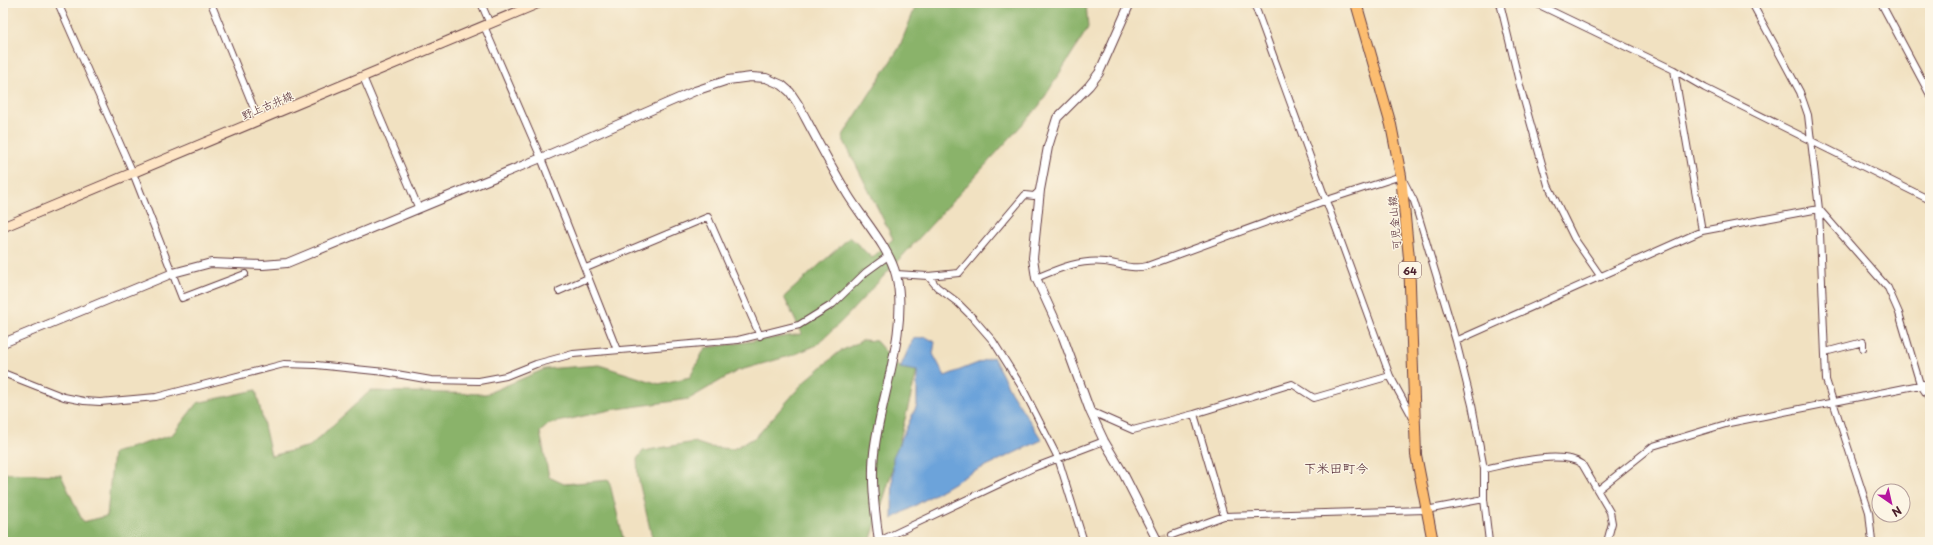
<svg xmlns="http://www.w3.org/2000/svg" width="1933" height="545" viewBox="0 0 1933 545" font-family="'Playpen Sans','Klee One',sans-serif">
<style>
.forest{fill:#8ab36a;stroke:#6a694a}
.water{fill:#6ca3da;stroke:#5b6182}
.lines{fill:none;stroke-linecap:round;stroke-linejoin:round}
.minor-tunnel{stroke:#d0baa3;stroke-width:6;stroke-dasharray:6 3;stroke-linecap:butt}
.minor-casing{stroke:#633c42;stroke-width:8}
.tertiary-casing{stroke:#633c42;stroke-width:10}
.secondary-casing{stroke:#633c42;stroke-width:11}
.primary-casing{stroke:#633c42;stroke-width:12}
.minor{stroke:#fff;stroke-width:6}
.tertiary{stroke:#fff;stroke-width:8}
.secondary{stroke:#fee5c5;stroke-width:9}
.primary{stroke:#fcbd6f;stroke-width:10}
.labels{text-anchor:middle;dominant-baseline:central;stroke-width:3;stroke-linejoin:round;paint-order:stroke}
.shield{fill:#fcf5e5;stroke:#7f5f63;stroke-width:1}
.shield-label{font-size:10px;font-weight:bold;fill:#4a1f2b}
.street-label{font-size:11px;fill:#4a1f2b;stroke:#fcf5e5}
.quarter-label{font-size:13px;fill:#4a1f2b;stroke:#fcf5e5}
</style>
<rect width="100%" height="100%" fill="#fcf5e5"/>
<filter id="ink" filterUnits="userSpaceOnUse"><feTurbulence type="fractalNoise" baseFrequency=".025" numOctaves="2"/><feDisplacementMap in="SourceGraphic" scale="8" xChannelSelector="R" yChannelSelector="G"/><feConvolveMatrix kernelMatrix="1 2 1 2 8 2 1 2 1" color-interpolation-filters="sRGB"/></filter>
<filter id="wash" filterUnits="userSpaceOnUse"><feTurbulence type="fractalNoise" baseFrequency=".012" numOctaves="4" result="noise"/><feDisplacementMap in="SourceGraphic" scale="16" xChannelSelector="R" yChannelSelector="G"/><feGaussianBlur stdDeviation="0.9" result="paint"/><feColorMatrix in="noise" values="0 0 0 0 0 0 0 0 0 0 0 0 0 0 0 0 0 1.4 0 .05"/><feComposite in="paint" operator="in"/></filter>
<g filter="url(#wash)">
<rect width="100%" height="100%" fill="#f1e1c1"/>
<path class="forest" d="M917,3H1086L1088,28L1039,106L920,237L843,320L817,345L793,355L737,371L689,399L610,410L549,424L540,432L549,477L564,484L609,480L624,542H3V473L61,475L83,522L107,516L113,453L172,435L197,403L256,390L271,456L310,446L370,391L486,394L545,369L599,365L659,384L690,377L705,348L802,334L784,297L850,237L872,258L893,239L842,137L899,48Z
M863,340L876,341L897,365L917,371L891,475L870,542H653L638,477L637,459L643,451L694,442L709,447L733,449L756,437L804,382L839,352Z"/>
<path class="water" d="M926,337L935,342L933,354L945,376L993,357L1011,392L1042,440L969,474L892,519L893,457L917,405V371L900,368L913,339Z"/>
</g>
<g filter="url(#ink)">
<g class="lines">
<path class="minor-tunnel" d="M1153,542L1172,535"/>
<defs>
<path id="minor" d="M58,3L133,173L182,298L245,274
M211,3L259,121
M481,3L490,24
M1254,3L1390,376L1413,418
M1500,3L1520,86L1548,185L1574,238L1601,277
M1535,3L1674,70L1705,88L1930,200
M1752,3L1800,92L1808,115L1819,209L1826,380L1869,512L1872,542
M1881,3L1930,95
M484,26L541,158L617,350
M1674,70L1702,231
M363,77L419,209
M1819,209L1888,288L1899,313L1920,384L1930,399
M586,268L708,217L760,336
M896,274L928,276L959,273L1025,195L1034,196L1040,190
M928,276L937,287L957,302L973,318L993,341L1023,389L1058,458L1084,542
M1036,278C1058,269 1080,259 1105,262C1120,264 1132,270 1147,266L1327,200L1401,176L1414,201L1456,341L1472,405L1484,469V499L1489,542
M559,291L588,278
M1456,341L1702,231L1819,209
M1825,352L1863,342V348
M3,373L64,397L84,401L100,402L156,397L284,364L316,365L385,372L431,380L479,381L506,376L536,364L573,354L738,340L799,325L833,304L866,272L888,256
M1090,411L1133,430L1194,414L1292,384L1314,398L1390,376
M1194,414L1224,516
M1484,469C1508,464 1562,449 1582,464L1610,512L1612,523L1607,542
M1598,490L1653,446L1729,423L1930,383
M1172,535L1224,516L1426,510L1484,499
M879,541L1033,468L1104,441"/>
<path id="tertiary" d="M1130,3L1099,73L1089,86L1057,118L1048,147L1040,190L1033,258L1036,278L1063,337L1090,411L1104,441L1123,473L1158,542
M3,343L173,273L211,263L263,265L287,263L541,158L695,91L728,80L751,77L766,78L782,85L790,92L798,104C814,134 830,165 848,195C862,218 890,249 896,275C909,326 882,394 875,445C870,477 875,511 879,542"/>
<path id="secondary" d="M3,227L539,3"/>
<path id="primary" d="M1356,3L1391,125L1401,176L1409,258L1416,455L1433,542"/>
</defs>
<use href="#minor" class="minor-casing"/>
<use href="#tertiary" class="tertiary-casing"/>
<use href="#secondary" class="secondary-casing"/>
<use href="#primary" class="primary-casing"/>
<use href="#minor" class="minor"/>
<use href="#tertiary" class="tertiary"/>
<use href="#secondary" class="secondary"/>
<use href="#primary" class="primary"/>
</g>
</g>
<g class="labels">
<rect class="shield" x="1399" y="262" width="22" height="16" rx="3"/>
<g class="shield-label">
<text x="1410" y="270">64</text>
</g>
<g class="street-label">
<text transform="translate(267 105) rotate(-23)">野上古井線</text>
<text transform="translate(1394 223) rotate(-95)">可児金山線</text>
</g>
<g class="quarter-label">
<text x="1336" y="467">下米田町今</text>
</g>
</g>
<rect width="1933" height="545" fill="none" stroke="#fcf5e5" stroke-width="16"/>
<g transform="translate(1891 503) rotate(146)"><circle r="19" fill="#fcf5e5" stroke="#b59f9b"/>
<path d="M0-3L7 15L0 10L-7 15Z" fill="#b5179e"/>
<text y="-6" font-size="11" font-weight="bold" text-anchor="middle" fill="#4a1f2b">N</text>
</g>
</svg>
